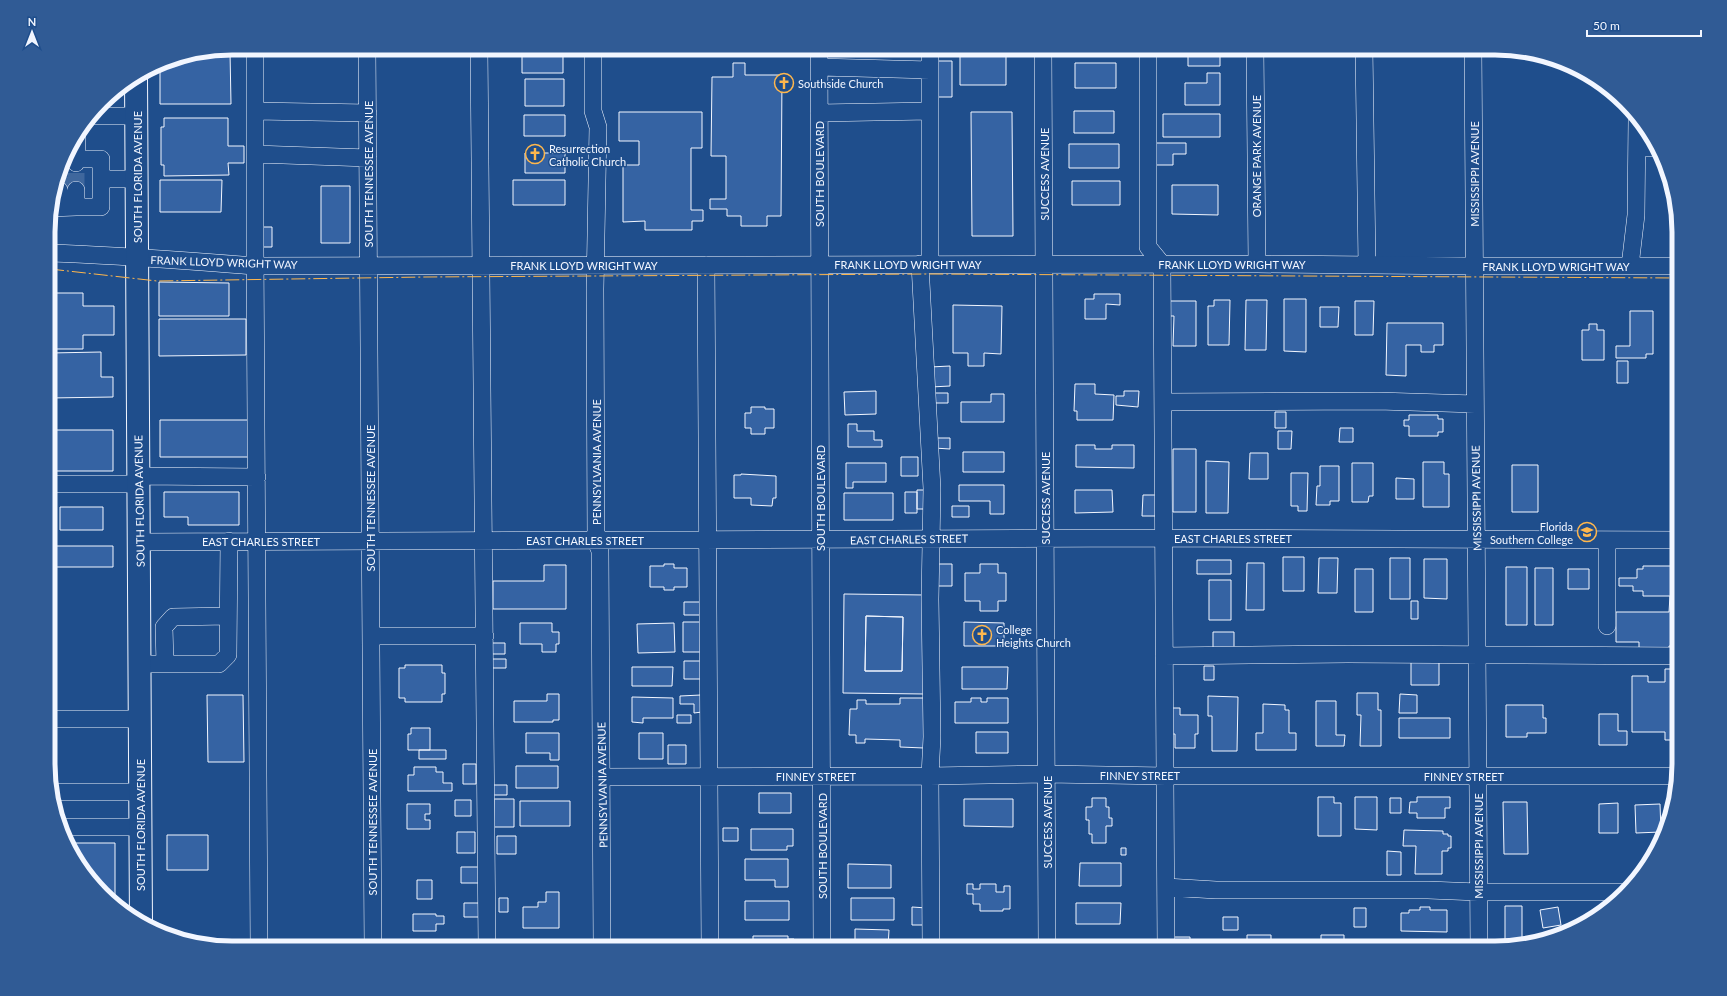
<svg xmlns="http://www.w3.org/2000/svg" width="1727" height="996" viewBox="0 0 1727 996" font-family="Lato,sans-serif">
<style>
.building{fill:#3563a3;stroke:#f2f6ff;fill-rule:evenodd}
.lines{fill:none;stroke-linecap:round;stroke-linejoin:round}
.minor-tunnel{stroke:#3f679d;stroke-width:17;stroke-dasharray:17 8;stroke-linecap:butt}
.minor-casing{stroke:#f2f6ff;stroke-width:18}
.major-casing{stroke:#f2f6ff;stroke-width:24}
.minor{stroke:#1f4e8c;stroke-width:17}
.major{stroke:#1f4e8c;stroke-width:22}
.power{stroke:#ffb74d;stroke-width:1;stroke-dasharray:14 3 2 3;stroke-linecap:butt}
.labels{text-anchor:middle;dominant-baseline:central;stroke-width:3;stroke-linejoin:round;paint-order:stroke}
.poi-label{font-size:11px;fill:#f2f6ff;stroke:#1f4e8c;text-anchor:start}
.street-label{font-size:11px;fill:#f2f6ff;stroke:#1f4e8c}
.rim{fill:none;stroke:#f2f6ff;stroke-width:5}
</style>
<rect width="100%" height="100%" fill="#1f4e8c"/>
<path class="building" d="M1188,48H1220V66H1188Z
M211,52H230L231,104H160V63Z
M522,52H563V73H522Z
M960,52H1006V85H960Z
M935,61H952V97H935Z
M733,63H745V75H782L781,216H767V226H741V216H727V209H710V199H726V156H711L712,77H733Z
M1075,63H1116V88H1075Z
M1207,73H1220V105H1185V83H1207Z
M525,79H564V106H525Z
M1074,111H1114V133H1074Z
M619,112H702V148H691V210H703V221H692V230H645V221L623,222V165H639V141H619Z
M971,112H1012L1013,236H972Z
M1163,114H1220V137H1163Z
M524,115H565V136H524Z
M164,118H228V146H244V163H228L229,175L164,176V165H161V127H164Z
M1150,143H1186V154H1173V165H1150Z
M1069,144H1119V168H1069Z
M525,153H565V173H525Z
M160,180H222L221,212H160Z
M513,180H565V205H513Z
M1072,181H1120V205H1072Z
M1172,185H1218V215L1172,214Z
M321,186H350V243H321Z
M258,227H272V247H258Z
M159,282L229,283V316H159Z
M50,293H83V306H114V335H83V349H50Z
M1094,294H1120V305L1106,304V319H1085V299H1094Z
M1284,299H1306V352L1284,351Z
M1214,300H1230L1229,345H1208V306H1214Z
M1246,300H1267L1266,350H1245Z
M1166,301H1196V346H1173L1174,316H1166Z
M1355,301H1374L1373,335H1355Z
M953,305L1002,306L1001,354L984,353V366H968V353H953Z
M1320,307H1339L1338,327H1320Z
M1630,311H1653V354H1646V358H1616V346H1630Z
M159,319H246V355L159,356Z
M1387,323H1443V345H1434V352H1421V345H1406V376L1386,375Z
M1589,324H1597V330H1604V360H1582V330H1589Z
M101,352V377H113V397L50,398V353Z
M1617,361H1628V383H1617Z
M950,366V386L931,387L930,367Z
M1075,384H1095V394L1114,395L1113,420H1077V411H1074Z
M876,391V414L845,415L844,392Z
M1124,391H1139L1138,407L1116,405V396H1124Z
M933,393H948V403H933Z
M991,394H1004V422H961V402H991Z
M751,407H765V409H774V428H765V434H751V428H745V413H751Z
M1275,412H1286V428H1275Z
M1409,415H1438V419H1443V432H1438V436H1409V426H1404V420H1409Z
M160,420H250V457H160Z
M848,424H857V431H874V440H882V447H848Z
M1340,428H1353V442H1339Z
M50,430H113V471H50Z
M1278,431H1292L1291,449H1278Z
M934,438H950V449L934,448Z
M1076,445H1095V449H1112V445H1134V468L1076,467Z
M1173,449H1196V512H1173Z
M963,452H1004V472H963Z
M1250,453H1268V479H1249Z
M901,457H918V476H901Z
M1206,461L1229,462L1228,513H1206Z
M1423,462H1444V474H1449V507H1423Z
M846,463H886V482H853V488H846Z
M1352,463H1373V496H1369L1368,502H1352Z
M1512,465H1538V512H1512Z
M1320,466H1339V501H1330V505H1316L1317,486H1320Z
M1291,473H1308L1307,511H1298V506H1291Z
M741,474L776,476V498H773L772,506L751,505V498H734V475H741Z
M1396,478L1414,479V499H1396Z
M959,485H1004V514H990V501H959Z
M1677,489H1679V515H1677Z
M917,490H926V509H917Z
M1075,490H1112L1113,512L1075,513Z
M164,492H239V525H188V517H164Z
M905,492H917V513H905Z
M844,493H893V520H844Z
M1143,495H1157V516H1142Z
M952,506H969V517H952Z
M60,507H103V530H60Z
M50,546H113V567H50Z
M1283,557H1304V591H1283Z
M1319,558H1338L1337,593H1318Z
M1390,558H1410V599H1390Z
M1424,559H1447V599L1424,598Z
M1197,560H1231V574H1197Z
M1247,563H1264V610H1246Z
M664,564H674V568H687V587H674V590H664V587H650V566H664Z
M935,564H952V586H934Z
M980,564H998V573H1006V601H998V611H980V601H965V573H980Z
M544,565H566V609H493V581H544Z
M1643,566H1679V646H1669V649L1639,648V642H1616V612H1669L1670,596H1643V591H1633V586H1619V578H1637V569H1643Z
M1506,567H1527V625H1506Z
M1535,568H1553V625H1535Z
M1355,569H1373V612H1355Z
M1568,569H1589V589H1568Z
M1209,580H1231V620H1209Z
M844,594L926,595L925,694L843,693ZM866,616L903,617L902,671H865Z
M1411,601H1418V619H1411Z
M684,602H700V615H684Z
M866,616L903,617L902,671H865Z
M683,622H701V652H683Z
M964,622L1004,623V646H964Z
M520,623H552V632H559V644H556V652H542V644H520Z
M674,623L675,652L638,653L637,624Z
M1213,632H1234V649L1213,648Z
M490,643H505V654H490Z
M491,659H506V668H491Z
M684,661H702V679H684Z
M1411,662H1439V685H1411Z
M405,665H442V673H445V694H442V702H405V698H399V668H405Z
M1204,666H1214V680H1204Z
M632,667H673L672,686H632Z
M962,667H1008L1007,689H962Z
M1665,669H1679V740H1665V732H1632V676H1648V682H1665Z
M1357,693H1378V710H1381V746H1360L1361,715H1357Z
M547,694H559V720H553V722H514V701H547Z
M1400,694L1417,695V713H1399Z
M207,695H243L244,762H208Z
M701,695L702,712L694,713V704H680V696Z
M1208,696L1238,697L1237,751H1212V716H1208Z
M632,697L673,698V718H643V723L632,722Z
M900,698H925L924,748L900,747V740L865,739V743H856V735H849L850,709H857V700H866V704H900Z
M971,698H981V702H987V698H1008V723H955V702H971Z
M1316,701H1336V735H1345L1344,746H1316Z
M1263,704L1285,705V710H1289V733H1296V750H1256V733H1263Z
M1506,705H1543V718H1546V733H1527V737H1506Z
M1171,708H1180V715H1198V734H1195V748H1175V734H1170Z
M1599,714H1618V731H1627V745H1599Z
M677,715H691V723H677Z
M1399,718H1450V738H1399Z
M411,728H430V750H408V734H411Z
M976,732H1008V753H976Z
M526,733H559V760H550V753H526Z
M639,733H663V759H639Z
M668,745H686V764H668Z
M419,750H446V759H419Z
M463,764H476V784H463Z
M516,766H558V788H516Z
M414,767H436V772H443V783H452V791H408V775H414Z
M490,785H507V795H490Z
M759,793H791V813H759Z
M1318,797H1334V803H1341V836H1318Z
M1355,797H1377V830L1355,829Z
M1417,797H1450V808H1445V818H1417V813H1409L1410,802H1417Z
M1092,798H1106V807H1109V818H1112V826H1106V843H1092V834H1089V820H1086V807H1092Z
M1390,798H1401V813H1390Z
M494,799H514V827H494Z
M964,799H1013V827L964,826Z
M455,800H471V816H455Z
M520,801H570V826H520Z
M1503,802H1527L1528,854H1504Z
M1618,803V833H1599V804Z
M407,804H430V814H425V820H430V829H407Z
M1660,804L1661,832L1636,833L1635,805Z
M723,828H738V841H723Z
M751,829H793V846H787V850H751Z
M1404,830L1443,831V834H1448V836H1451V848H1448V851H1442V874H1415L1416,846H1403Z
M457,832H475V853H457Z
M167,835H208V870H167Z
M497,836H516V854H497Z
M70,843H115V900L79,866Z
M1121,848H1126V855H1121Z
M1387,851L1401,852V875H1387Z
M745,859H788V887H775V880H745Z
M1080,863H1121V886H1079Z
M848,864L891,865V888H848Z
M461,867H482V883H461Z
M417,880H432V899H417Z
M967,884H973V889H980V884H996V892H1004V886H1010V909H1003V911H980V904H973V894H967Z
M546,892H559V928H523V907H538V902H546Z
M499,898H508V912H499Z
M851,898H894V920H851Z
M745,901H789V920H745Z
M464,903H481V917H464Z
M1076,903H1121L1120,924H1076Z
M1505,906H1522V942H1505Z
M912,907L927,908V925H912Z
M1420,907H1430V910H1447V932L1401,931V913H1409V910H1420Z
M1558,907L1561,925L1543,928L1540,910Z
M1354,908H1366V927H1354Z
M413,914H436V916H444V924H436V931H413Z
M1223,917H1238V930H1223Z
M855,929L889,930L888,948H855Z
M1247,935H1271V948H1247Z
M1321,935H1344V948H1321Z
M753,936H788V939H794V948H753Z
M1173,937H1190V943H1193V948H1172Z
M410,942H467V948H410Z
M536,942H559V947L561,948H536Z
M1209,943L1226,944V948H1209Z"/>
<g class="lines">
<path class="minor-tunnel" d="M59,190V177
M76,190V163"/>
<defs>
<path id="minor" d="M255,48V250L259,948
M367,48L373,948
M479,48L487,948
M593,48V111L598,127L595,289L596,541L600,551L602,948
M819,48L822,948
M1043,48L1047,948
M1148,48V247L1162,264L1166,948
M1255,48L1257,264
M1364,48L1367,265
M1473,48L1479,948
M819,67L930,70
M255,111L368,113
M819,113L930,111
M93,116H137
M1637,148H1657
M255,154L368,158
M64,159H101V207H76
M76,163L77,138
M101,179H137
M50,208L76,207V190
M59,208V190
M50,253C118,255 187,261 255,266L1257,264L1475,266H1679
M920,264L932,489L930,599L932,737L930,776L931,948
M930,264V48
M706,265L710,948
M1630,266L1636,215L1637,120
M1163,402L1378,401L1475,404
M138,476L257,477
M50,484H138
M1607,540V626
M139,542L1163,538L1679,540
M371,636H485
M1164,656L1348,654L1679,656
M140,664H219L228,655L229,541
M165,664L164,627L173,617L228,616
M50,719H140
M601,777L930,776L1047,774L1166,776H1678
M51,792H140
M64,827H140
M1166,887L1216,890H1428L1478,892H1620"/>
<path id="major" d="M136,78L141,924"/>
</defs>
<use href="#minor" class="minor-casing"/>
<use href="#major" class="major-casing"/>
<use href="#minor" class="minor"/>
<use href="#major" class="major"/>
<path class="power" d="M50,269L157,281L425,277L927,274L1679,278"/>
</g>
<defs>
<symbol id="church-ring" viewBox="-11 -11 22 22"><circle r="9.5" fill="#1f4e8c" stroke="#ffb74d" stroke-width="1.5"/><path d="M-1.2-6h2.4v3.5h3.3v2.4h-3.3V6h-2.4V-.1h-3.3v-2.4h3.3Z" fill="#ffb74d"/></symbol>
<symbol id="university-ring" viewBox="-11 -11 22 22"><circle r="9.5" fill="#1f4e8c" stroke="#ffb74d" stroke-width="1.5"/><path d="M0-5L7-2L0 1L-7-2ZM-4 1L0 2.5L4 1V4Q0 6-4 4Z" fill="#ffb74d"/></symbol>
</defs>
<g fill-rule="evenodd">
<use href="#church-ring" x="773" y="72" width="22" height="22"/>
<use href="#church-ring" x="524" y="143" width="22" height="22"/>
<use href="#university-ring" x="1576" y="521" width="22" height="22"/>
<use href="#church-ring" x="971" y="624" width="22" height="22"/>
</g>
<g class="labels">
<g class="poi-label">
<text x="798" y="83">Southside Church</text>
<text x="549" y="148">Resurrection<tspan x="549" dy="13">Catholic Church</tspan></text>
<text x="1573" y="526" text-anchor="end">Florida<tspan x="1573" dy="13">Southern College</tspan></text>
<text x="996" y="629">College<tspan x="996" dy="13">Heights Church</tspan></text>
</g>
<g class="street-label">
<text transform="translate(1256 156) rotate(-90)">ORANGE PARK AVENUE</text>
<text transform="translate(368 174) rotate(-90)">SOUTH TENNESSEE AVENUE</text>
<text transform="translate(819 174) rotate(-90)">SOUTH BOULEVARD</text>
<text transform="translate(1044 174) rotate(-90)">SUCCESS AVENUE</text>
<text transform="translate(1474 174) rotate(-90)">MISSISSIPPI AVENUE</text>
<text transform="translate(137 177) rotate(-90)">SOUTH FLORIDA AVENUE</text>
<text transform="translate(224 262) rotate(2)">FRANK LLOYD WRIGHT WAY</text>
<text x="908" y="264">FRANK LLOYD WRIGHT WAY</text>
<text x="1232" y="264">FRANK LLOYD WRIGHT WAY</text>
<text x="584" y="265">FRANK LLOYD WRIGHT WAY</text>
<text x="1556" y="266">FRANK LLOYD WRIGHT WAY</text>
<text transform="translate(596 462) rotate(-90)">PENNSYLVANIA AVENUE</text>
<text transform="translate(370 498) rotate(-90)">SOUTH TENNESSEE AVENUE</text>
<text transform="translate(820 498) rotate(-90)">SOUTH BOULEVARD</text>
<text transform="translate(1045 498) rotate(-90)">SUCCESS AVENUE</text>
<text transform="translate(1476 498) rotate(-91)">MISSISSIPPI AVENUE</text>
<text transform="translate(139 501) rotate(-91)">SOUTH FLORIDA AVENUE</text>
<text x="1233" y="538">EAST CHARLES STREET</text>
<text transform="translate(909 539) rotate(-1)">EAST CHARLES STREET</text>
<text x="585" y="540">EAST CHARLES STREET</text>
<text x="261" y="541">EAST CHARLES STREET</text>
<text x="1140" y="775">FINNEY STREET</text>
<text x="816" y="776">FINNEY STREET</text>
<text x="1464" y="776">FINNEY STREET</text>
<text transform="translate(602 785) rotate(-91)">PENNSYLVANIA AVENUE</text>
<text transform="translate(372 822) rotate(-90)">SOUTH TENNESSEE AVENUE</text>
<text transform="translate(1047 822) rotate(-90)">SUCCESS AVENUE</text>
<text transform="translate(140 825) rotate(-90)">SOUTH FLORIDA AVENUE</text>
<text transform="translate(822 846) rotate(-90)">SOUTH BOULEVARD</text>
<text transform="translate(1478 846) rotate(-90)">MISSISSIPPI AVENUE</text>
</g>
</g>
<path d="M0 0H1727V996H0ZM232 55H1495A177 177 0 0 1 1672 232V764A177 177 0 0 1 1495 941H232A177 177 0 0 1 55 764V232A177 177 0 0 1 232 55Z" fill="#305b95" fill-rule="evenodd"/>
<path class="rim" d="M232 55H1495A177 177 0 0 1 1672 232V764A177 177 0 0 1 1495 941H232A177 177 0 0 1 55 764V232A177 177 0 0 1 232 55Z"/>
<g transform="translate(32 32)" stroke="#1f4e8c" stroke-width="3" paint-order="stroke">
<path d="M0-3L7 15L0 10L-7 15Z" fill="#f2f6ff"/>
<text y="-6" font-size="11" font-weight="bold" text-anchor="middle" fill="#f2f6ff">N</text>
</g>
<path d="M1587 30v6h114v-6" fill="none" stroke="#f2f6ff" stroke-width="2"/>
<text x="1593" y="30" font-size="12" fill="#f2f6ff" stroke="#1f4e8c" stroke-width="3" paint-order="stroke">50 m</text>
</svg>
